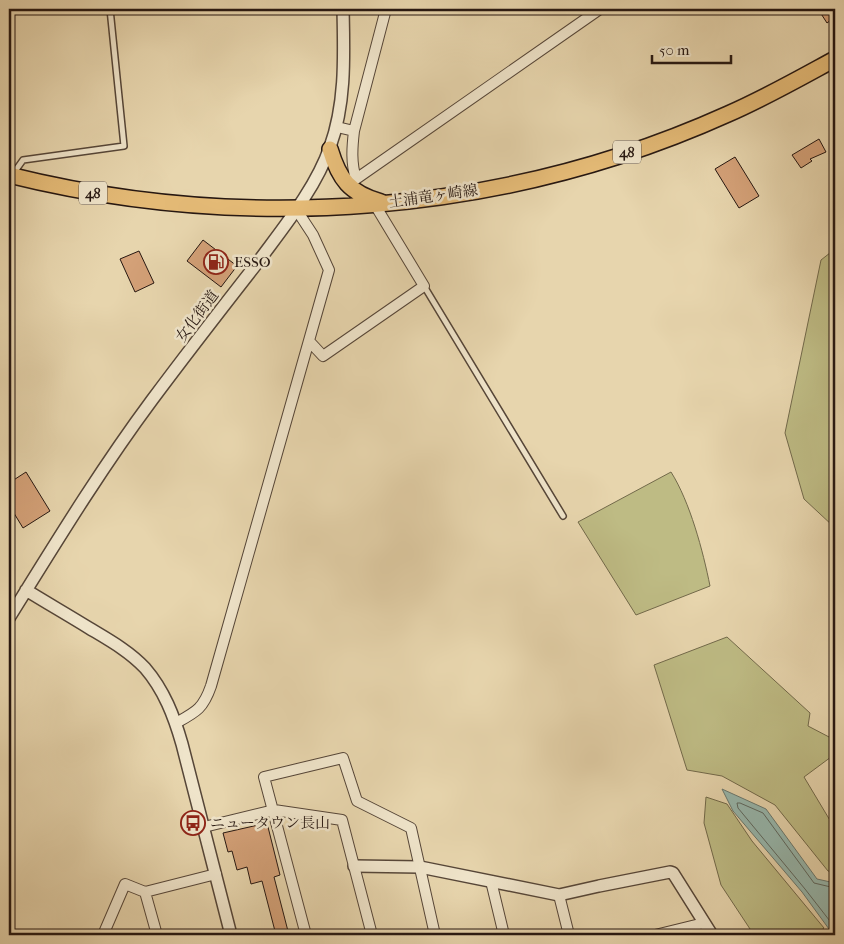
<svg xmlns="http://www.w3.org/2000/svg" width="844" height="944" viewBox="0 0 844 944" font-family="'IM FELL French Canon','Noto Serif JP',serif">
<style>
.green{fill:#bebb84;stroke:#72694a}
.water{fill:#97b8ae;stroke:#6a786f}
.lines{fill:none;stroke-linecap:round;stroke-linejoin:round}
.shore{stroke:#5e6860;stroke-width:1}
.building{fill:#d4a178;stroke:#261711}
.service-casing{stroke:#564638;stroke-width:8}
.minor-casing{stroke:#564638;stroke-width:12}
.tertiary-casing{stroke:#564638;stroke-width:14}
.primary-casing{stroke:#261711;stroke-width:18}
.service{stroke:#efe4ca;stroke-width:5}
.minor{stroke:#efe4ca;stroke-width:10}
.tertiary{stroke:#efe4ca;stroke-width:11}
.primary{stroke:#e4ba76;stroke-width:15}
.labels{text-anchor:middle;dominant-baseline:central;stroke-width:5;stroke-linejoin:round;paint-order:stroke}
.shield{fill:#efe4ca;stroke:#625448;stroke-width:1}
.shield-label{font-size:14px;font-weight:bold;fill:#261711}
.street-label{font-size:15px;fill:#261711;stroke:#efe4ca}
.poi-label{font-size:15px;fill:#261711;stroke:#efe4ca;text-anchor:start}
</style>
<rect width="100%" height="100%" fill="#e7d5ad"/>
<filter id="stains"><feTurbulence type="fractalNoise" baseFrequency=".004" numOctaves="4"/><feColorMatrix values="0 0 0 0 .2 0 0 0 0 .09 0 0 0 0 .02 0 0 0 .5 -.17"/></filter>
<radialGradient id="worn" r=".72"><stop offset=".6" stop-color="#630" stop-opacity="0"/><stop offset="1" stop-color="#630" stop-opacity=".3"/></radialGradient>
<path class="green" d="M835,249V525L833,526L804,499L785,433L821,260Z
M671,472C690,502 703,551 710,586L636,615L578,522Z
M727,637L810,713L808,726L831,738V757L804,777L831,822L835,819V873L828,871L775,805L722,776L687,770L654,665Z
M706,797L727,804L752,841L824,928L815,935H754L721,885L704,823Z"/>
<path class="water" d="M722,789L766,809L817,879L835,883V935H822L829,929L802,892L733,811Z"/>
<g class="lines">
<path class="shore" d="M830,935L833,931V925L805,889L738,808L737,803H740L763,813L814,883L835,888"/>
</g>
<path class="building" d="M818,9H830L835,17L827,23Z
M819,139L826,152L810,159L812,161L801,168L792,155Z
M735,157L759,196L739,208L715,169Z
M203,240L237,266L221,287L187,261Z
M139,251L154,283L135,292L120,259Z
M26,472L50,511L23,528L9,505V483Z
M267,823L280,875L274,877L289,935H276L262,881L251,884L247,867L237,870L232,851L228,852L223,833Z"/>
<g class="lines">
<defs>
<path id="service" d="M13,174L23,160L124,146L110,9
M424,286L563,516"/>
<path id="minor" d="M386,9L354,131C352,148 351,163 356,179L600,9
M337,127L354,131
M309,341L323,356L424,286L375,205
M176,723C196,712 203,709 211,686L329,270L313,235L296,209
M204,827L274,810L342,820L372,935
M491,881L504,935
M145,892L157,935
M559,895L569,935
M103,935L125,884L145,892L216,874
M306,935L264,777L343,758L357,801L411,828L435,935
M655,935L704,923"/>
<path id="tertiary" d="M26,590C47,603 68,615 89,628C109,640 129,651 145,668C164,690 174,716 182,744L231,935
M9,618C55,544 100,470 152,400C187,353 222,308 258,262C283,228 316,188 330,147C346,103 344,55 343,9
M354,866L420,867L559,895L599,886L670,872L673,873L712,935"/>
<path id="primary" d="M330,149C339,179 349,193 381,202
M9,175C246,234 504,215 728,114C765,98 800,78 835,59"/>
</defs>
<use href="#service" class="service-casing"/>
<use href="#minor" class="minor-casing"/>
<use href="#tertiary" class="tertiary-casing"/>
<use href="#primary" class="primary-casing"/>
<use href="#service" class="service"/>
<use href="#minor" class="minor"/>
<use href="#tertiary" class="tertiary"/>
<use href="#primary" class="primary"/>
</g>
<defs>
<symbol id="fuel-ring" viewBox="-11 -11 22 22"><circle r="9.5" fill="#efe4ca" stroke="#8f2418" stroke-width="1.5"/><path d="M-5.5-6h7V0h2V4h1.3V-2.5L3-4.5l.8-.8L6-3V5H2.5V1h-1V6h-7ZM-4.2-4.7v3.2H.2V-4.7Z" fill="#8f2418"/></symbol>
<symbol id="bus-ring" viewBox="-11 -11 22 22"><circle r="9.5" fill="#efe4ca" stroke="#8f2418" stroke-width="1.5"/><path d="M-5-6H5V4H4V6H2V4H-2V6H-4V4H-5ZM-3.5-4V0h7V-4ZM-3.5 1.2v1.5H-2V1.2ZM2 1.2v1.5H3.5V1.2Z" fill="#8f2418"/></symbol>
</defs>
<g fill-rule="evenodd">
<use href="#fuel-ring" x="202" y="248" width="28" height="28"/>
<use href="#bus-ring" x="179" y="809" width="28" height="28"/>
</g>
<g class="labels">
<g class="shield">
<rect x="613" y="140.5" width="28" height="23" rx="4"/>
<rect x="79" y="181.5" width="28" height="23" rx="4"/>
</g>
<g class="shield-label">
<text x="627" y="152">48</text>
<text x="93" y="193">48</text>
</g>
<g class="street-label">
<text transform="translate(433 196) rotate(-8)">土浦竜ヶ崎線</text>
<text transform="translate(197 316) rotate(-53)">女化街道</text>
</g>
<g class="poi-label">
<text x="234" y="262">ESSO</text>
<text x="210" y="823">ニュータウン長山</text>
</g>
</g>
<rect width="844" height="944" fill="none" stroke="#e7d5ad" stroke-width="30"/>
<rect x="10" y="10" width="824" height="924" fill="none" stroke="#261711" stroke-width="2.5"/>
<rect x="15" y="15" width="814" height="914" fill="none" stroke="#261711"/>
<path d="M652 55v8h79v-8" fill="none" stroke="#261711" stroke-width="2.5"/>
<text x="659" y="55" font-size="15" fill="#261711" stroke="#efe4ca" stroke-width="4" paint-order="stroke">50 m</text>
<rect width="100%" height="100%" filter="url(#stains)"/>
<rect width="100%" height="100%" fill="url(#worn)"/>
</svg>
